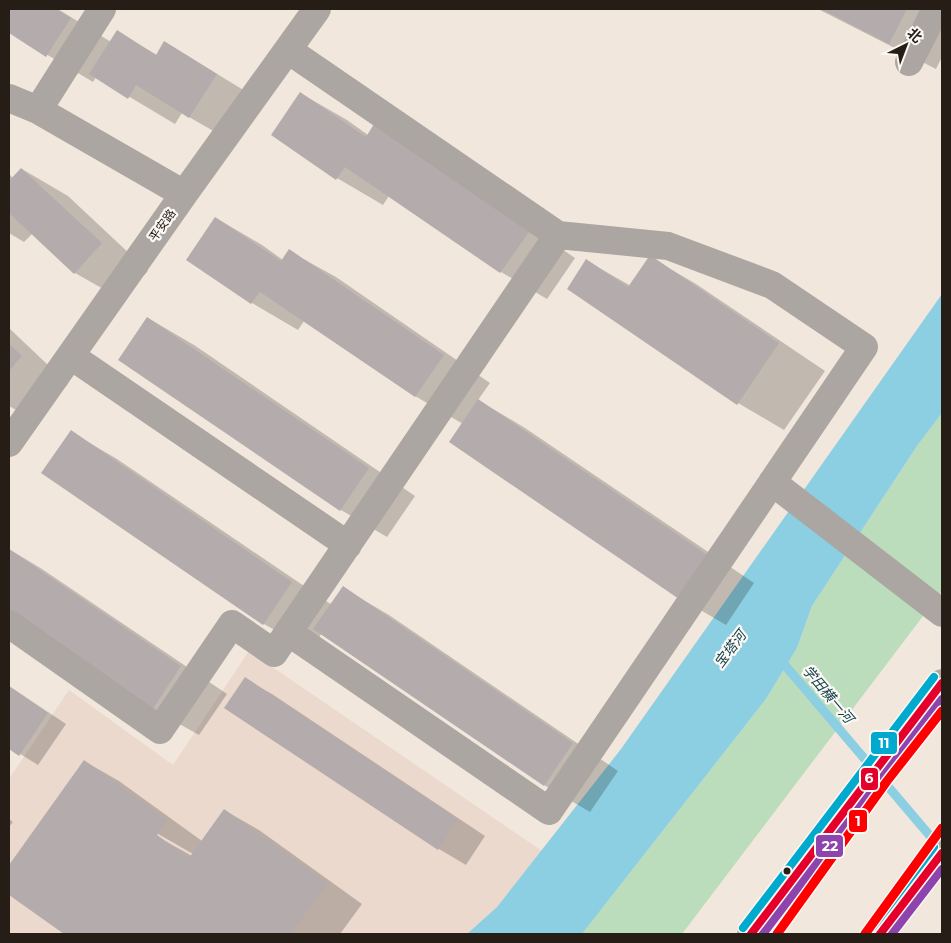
<svg xmlns="http://www.w3.org/2000/svg" width="951" height="943" viewBox="0 0 951 943" font-family="Montserrat,'Noto Sans SC',sans-serif">
<style>
.commercial{fill:#ebd9ce}
.green{fill:#bbddbc}
.water{fill:#8ccfe2}
.shadow{fill:#0003;fill-rule:evenodd}
.lines{fill:none;stroke-linecap:round;stroke-linejoin:round}
.stream{stroke:#8ccfe2;stroke-width:9}
.building{fill:#b4acac}
.minor{stroke:#aba6a1;stroke-width:28}
.major{stroke:#b0a9a1;stroke-width:28}
.bus-1-casing{stroke:#fcf8f4;stroke-width:11}
.bus-2-casing{stroke:#fcf8f4;stroke-width:11}
.bus-3-casing{stroke:#fcf8f4;stroke-width:11}
.bus-1{stroke:#e4002b;stroke-width:8}
.bus-2{stroke:#8e44ad;stroke-width:8}
.bus-3{stroke:#00a9ce;stroke-width:8}
.metro-1-casing{stroke:#fcf8f4;stroke-width:12}
.metro-1{stroke:#f00;stroke-width:9}
.bus-dot{fill:#261e16;stroke:#fcf8f4;stroke-width:2}
.labels{text-anchor:middle;dominant-baseline:central;stroke-width:4.5;stroke-linejoin:round;paint-order:stroke}
.street-label{font-size:12px;fill:#261e16;stroke:#fcf8f4}
.water-label{font-size:14px;font-style:italic;fill:#14414e;stroke:#fcf8f4}
.line-badge{stroke:#fcf8f4;stroke-width:2}
.badge-label{font-size:14px;text-anchor:middle;font-weight:bold;fill:#fff}
</style>
<rect width="100%" height="100%" fill="#f2e7dc"/>
<path class="commercial" d="M249,651L542,851L497,907L467,934H9V779L69,690L173,765Z"/>
<path class="green" d="M942,413V591L682,934H582L766,699L797,648L812,606L917,446Z"/>
<path class="water" d="M942,294V413L917,446L812,606L797,648L766,699L582,934H467L497,907L621,749Z"/>
<path class="shadow" d="M9,9H58L111,42L117,32L157,55L165,42L263,102L236,144L182,113L175,124L96,77L93,82L9,32Z
M818,9H930L942,16V57L936,69Z
M300,93L347,120L368,135L421,153L575,258L547,299L501,272L389,196L383,205L337,178Z
M22,169L68,196L148,271L121,299L75,273L33,233L24,242L9,233V174L13,178Z
M216,218L262,245L283,260L289,251L336,277L490,383L478,400L525,428L754,583L726,625L680,598L463,424L415,396L304,321L298,330L252,303L188,259Z
M650,257L696,284L825,371L784,430L738,403L587,261L631,286Z
M148,318L194,345L415,496L387,537L341,510L120,360Z
M9,328L68,384L34,420L9,406Z
M71,432L117,459L332,605L343,588L389,615L618,771L590,812L544,785L322,633L310,650L264,624Z
M9,549L42,569L227,694L199,735L153,709L9,611Z
M245,679L272,694L485,836L466,865L439,849Z
M9,686L66,724L38,765L9,747Z
M84,761L119,781L202,841L224,810L259,830L362,904L340,934H66L9,893V867ZM153,831L193,854L192,856L151,833Z
M9,819L13,822L9,827Z"/>
<g class="lines">
<path class="stream" d="M778,657L942,850"/>
</g>
<path class="building" d="M9,9H56L71,18L46,57L9,33Z
M821,9H907L889,44Z
M117,30L156,55L164,41L217,74L189,118L136,85L128,99L89,74Z
M300,92L366,137L374,124L530,231L500,273L345,167L336,180L271,135Z
M21,168L102,243L74,274L9,213V181Z
M215,217L281,261L289,249L444,355L415,397L260,292L251,304L186,260Z
M650,255L779,343L737,405L567,289L586,259L628,287Z
M147,317L369,468L340,511L118,360Z
M9,344L22,356L9,371Z
M478,399L709,556L679,599L449,442Z
M71,430L292,582L263,625L41,473Z
M9,549L181,666L152,710L9,612Z
M343,586L573,743L544,786L313,629Z
M245,677L458,819L438,850L224,708Z
M9,686L48,713L19,756L9,749Z
M84,760L168,820L157,835L189,858L224,809L328,883L291,934H96L93,932L91,934H64L9,895V865Z"/>
<g class="lines">
<path class="minor" d="M909,62L936,9
M9,98L38,110L184,194
M38,110L102,9
M71,356L348,545
M9,443L184,194L317,9
M772,482L942,613
M9,624L160,730L232,624L274,653L558,235
M288,632L549,811L864,347L772,285L668,246L558,235L288,50"/>
<path class="major" d="M751,934L942,683
M880,934L942,853"/>
<defs>
<path id="bus-1" d="M751,934L942,683
M880,934L942,853"/>
<path id="bus-2" d="M763,934L942,699
M892,934L942,869"/>
<path id="bus-3" d="M743,928L934,677
M872,928L934,847"/>
</defs>
<use href="#bus-1" class="bus-1-casing"/>
<use href="#bus-2" class="bus-2-casing"/>
<use href="#bus-3" class="bus-3-casing"/>
<use href="#bus-1" class="bus-1"/>
<use href="#bus-2" class="bus-2"/>
<use href="#bus-3" class="bus-3"/>
<defs>
<path id="metro-1" d="M777,934L887,781L942,711
M865,934L942,828"/>
</defs>
<use href="#metro-1" class="metro-1-casing"/>
<use href="#metro-1" class="metro-1"/>
</g>
<circle class="bus-dot" cx="787" cy="871" r="4.5"/>
<g class="labels">
<g class="street-label">
<text transform="translate(162 225) rotate(-55)">平安路</text>
</g>
<g class="water-label">
<text transform="translate(730 649) rotate(-53)">宝塔河</text>
<text transform="translate(828 694) rotate(50)">学田横一河</text>
</g>
</g>
<g class="line-badge">
<rect x="870" y="731" width="28" height="24" rx="5" fill="#00a9ce"/>
<rect x="860" y="767" width="19" height="24" rx="5" fill="#e4002b"/>
<rect x="848" y="809" width="20" height="24" rx="5" fill="#f00"/>
<rect x="815" y="834" width="29" height="24" rx="5" fill="#8e44ad"/>
</g>
<g class="badge-label">
<text x="884" y="748">11</text>
<text x="869" y="783">6</text>
<text x="858" y="826">1</text>
<text x="830" y="851">22</text>
</g>
<rect width="951" height="943" fill="none" stroke="#261e16" stroke-width="20"/>
<g transform="translate(906 45) rotate(42)" stroke="#fcf8f4" stroke-width="4" paint-order="stroke">
<path d="M0-4L9 19L0 12L-9 19Z" fill="#261e16"/>
<text y="-8" font-size="14" font-weight="bold" text-anchor="middle" fill="#261e16">北</text>
</g>
</svg>
